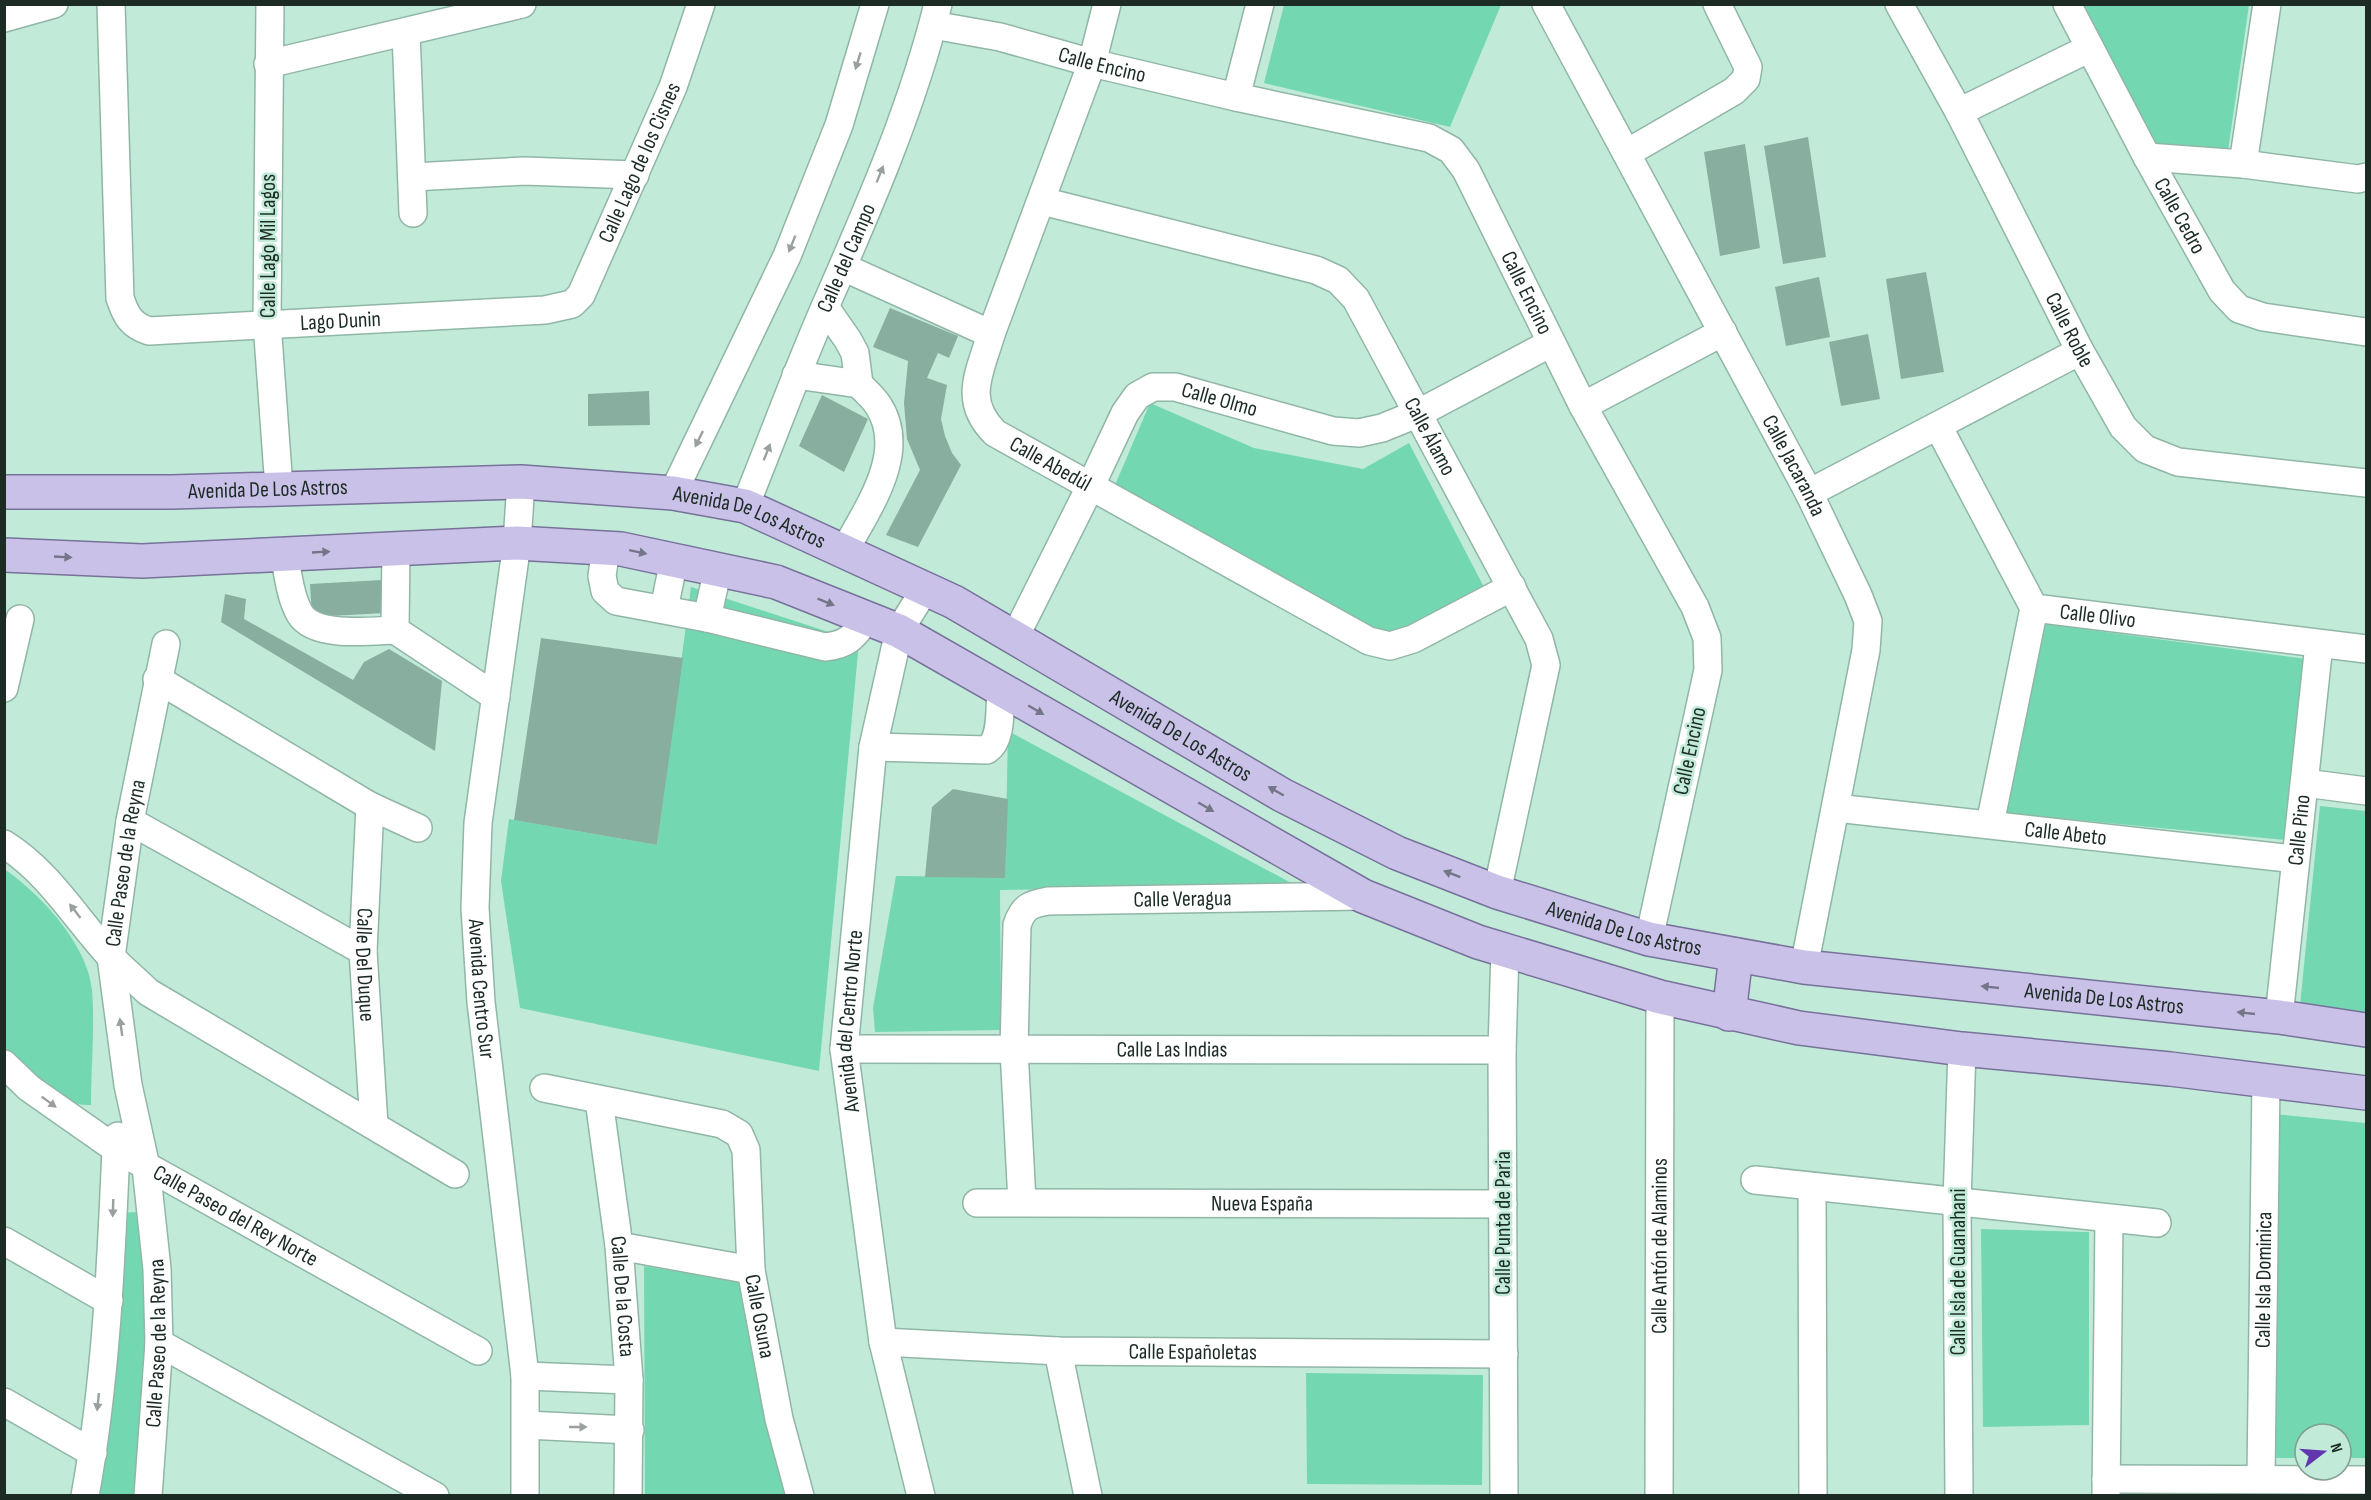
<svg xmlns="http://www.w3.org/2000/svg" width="2371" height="1500" viewBox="0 0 2371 1500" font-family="'Sofia Sans Condensed',sans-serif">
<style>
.green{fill:#73d8b2}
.building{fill:#87ae9e}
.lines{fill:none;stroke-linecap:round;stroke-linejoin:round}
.minor-casing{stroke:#90b6a6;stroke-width:30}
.major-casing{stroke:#767299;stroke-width:36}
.minor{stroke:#fff;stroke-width:27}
.major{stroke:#cac1e8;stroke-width:33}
.oneway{fill:#99a09d}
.oneway2{fill:#737686}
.labels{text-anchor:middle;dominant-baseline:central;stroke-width:5;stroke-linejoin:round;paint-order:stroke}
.street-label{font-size:22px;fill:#1c2c25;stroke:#c2ead9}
</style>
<rect width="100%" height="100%" fill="#c2ead9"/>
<path class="green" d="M1284,5V4L1501,5L1450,127L1264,83Z
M2083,5H2249L2228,151L2155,144Z
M1150,403L1254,448L1363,469L1409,443L1485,589L1393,640L1115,485Z
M691,587L859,642L819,1071L520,1008L501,881L509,819L657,845Z
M2038,623L2306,659L2285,840L2003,813Z
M1008,731L1295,885L1000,890L1001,1030L875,1032L873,1008L896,876L1005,877Z
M2320,806L2366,811V1014L2300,1005Z
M4,869C40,893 88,945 92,990C95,1026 91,1068 91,1105C54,1106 29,1073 5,1050Z
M2274,1114L2366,1123V1458H2341V1434H2305V1458H2273Z
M137,1212L147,1288L150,1368L135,1495L97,1496L118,1213Z
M1981,1229L2089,1232V1425L1983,1427Z
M644,1266L741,1282L788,1495H645Z
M1306,1373L1483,1375L1482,1485L1307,1484Z"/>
<path class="building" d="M1808,137L1826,257L1783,264L1764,146Z
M1745,144L1760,248L1720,256L1704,152Z
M1926,272L1944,372L1901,379L1886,279Z
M1819,277L1830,337L1786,346L1775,287Z
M890,308L958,336L949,358L938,353L927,378L947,385L941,419L945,436L952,453L961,465L918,547L886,535L920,470L907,439L904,403L908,361L873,347Z
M1868,334L1880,399L1841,406L1829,342Z
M649,391L650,425L588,426V394Z
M822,395L868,419L844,472L799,446Z
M382,580L385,613L312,617L310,584Z
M225,594L246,599L244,619L353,680L364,662L389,649L442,681L435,751L221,622Z
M541,638L683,658L657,845L514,820Z
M953,789L1008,799L1005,878L925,877L932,807Z"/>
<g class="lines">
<defs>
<g id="minor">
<path id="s1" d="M111,4L120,298C126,316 131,325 149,331L545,310L572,304L581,295L673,87L701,4"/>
<path d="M270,4L267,323L279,488"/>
<path id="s2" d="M1107,4L1092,63L991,334C980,373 962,400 995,433L1369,641L1390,646L1413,639L1512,587"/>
<path id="s3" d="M1546,4L1809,493L1858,595L1868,621L1866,650L1804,967"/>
<path id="s4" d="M1899,4L1959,112L2080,351L2123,427L2145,449L2178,462L2366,483"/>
<path id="s5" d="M2067,4L2147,157L2222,291L2239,309L2263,317L2366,332"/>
<path d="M4,18L54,4"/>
<path id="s6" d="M933,25L1000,37L1092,63L1236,97L1429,138L1451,150L1466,170L1583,406L1695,607L1707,638L1708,670L1649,939"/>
<path d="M406,32L413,213"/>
<path d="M268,64L522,4"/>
<path d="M1236,97L1260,4"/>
<path d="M1959,112L2090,48"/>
<path d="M1627,153L1734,91L1746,79L1748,67L1717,4"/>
<path d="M2147,157L2243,164L2358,179L2366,177"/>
<path d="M2243,164L2267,4"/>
<path d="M413,177L524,171L635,175"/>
<path id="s7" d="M1042,201L1316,270L1338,280L1356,299L1539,639L1546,665L1497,892"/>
<path d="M843,267L991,334"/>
<path d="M825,307L848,340L855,353L859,384"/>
<path d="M796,375L859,384C865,391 873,397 878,405C909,452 867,509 845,550"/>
<path d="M1583,406L1723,332"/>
<path id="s8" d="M1938,426L2034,608L2366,649"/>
<path id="s9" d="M521,482L517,543L478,823L475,908L481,1002L525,1376V1496"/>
<path d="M673,493L787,256L839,125L875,4"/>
<path d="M1809,493L2080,351"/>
<path id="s10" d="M745,506C772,440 796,373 825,307C868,209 912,109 938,4"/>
<path d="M606,548L602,576L605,591L616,601L707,618L825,647C848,645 854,636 867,619"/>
<path d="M284,554C288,573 290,597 300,614C315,638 370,631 395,630L396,549"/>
<path d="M664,609L674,560"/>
<path d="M707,618L718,569"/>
<path d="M395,630L496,697"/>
<path id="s11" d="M1015,637L1091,485L1125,413L1137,396L1153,387H1175L1333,431L1359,433L1382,428L1419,413L1551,343"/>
<path d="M157,679L370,806L418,828"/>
<path d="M4,688L20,619"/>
<path d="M873,747L987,750C1003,739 999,708 1001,690"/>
<path d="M2305,783L2366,791"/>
<path id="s12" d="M370,806L363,951L374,1125"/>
<path id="s13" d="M1836,808L2295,859"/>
<path d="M130,821L363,951"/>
<path d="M1990,824L2034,608"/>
<path d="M4,844C50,873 75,918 111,957C122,969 136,980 148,992L455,1174"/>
<path id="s14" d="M2279,1017L2319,644"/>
<path id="s15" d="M844,1049L1502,1050"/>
<path id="s16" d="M4,1064L29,1088L116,1149L478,1351"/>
<path id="s17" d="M544,1088L722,1124L739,1134L746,1150L751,1270L779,1419L800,1496"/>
<path id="s18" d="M599,1100L619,1246L629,1380L628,1496"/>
<path d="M1755,1180L2157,1223"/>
<path d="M1812,1187L1813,1496"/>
<path id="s19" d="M1022,1202L1014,1049L1017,925C1023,907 1030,904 1048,901L1363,896"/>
<path id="s20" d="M977,1203L1503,1204"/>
<path d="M4,1241L109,1301"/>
<path d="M619,1246L751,1270"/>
<path id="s21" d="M883,1342L1058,1351L1504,1354"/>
<path d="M159,1343L435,1496"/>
<path d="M1058,1351L1088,1496"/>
<path d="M525,1376L629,1380"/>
<path d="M4,1402L93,1453"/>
<path d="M526,1425L630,1430"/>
<path id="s22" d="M2261,1478L2266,1081"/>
<path d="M2106,1479L2366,1480"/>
<path d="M85,1496C106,1381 111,1265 116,1149L118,1136"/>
<path id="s23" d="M148,1496L159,1343L157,1269L146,1167L128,1085L111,957L130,821L166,644"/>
<path id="s24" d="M921,1496L883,1342L844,1049L873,747L899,631L925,589"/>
<path d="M1504,1496L1502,1050L1505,950"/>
<path id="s25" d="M1659,1496L1660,997"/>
<path d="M1959,1496L1957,1202L1962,1049"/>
<path d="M2106,1496L2109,1219"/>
</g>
<g id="major">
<path id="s26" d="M4,492H172L521,482L673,493L745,506L954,602L1282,795L1397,853L1497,892L1649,939L1804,967L2279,1017L2366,1030"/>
<path d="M4,555L142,561L517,543L621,549L776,582L899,631L1363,896L1478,942L1660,997L1799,1028L1962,1049L2170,1069L2366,1093"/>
<path d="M1729,1014L1736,955"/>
</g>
</defs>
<use href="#minor" class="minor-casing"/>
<use href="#major" class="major-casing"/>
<use href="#minor" class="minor"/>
<use href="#major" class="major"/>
</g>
<defs><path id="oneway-solid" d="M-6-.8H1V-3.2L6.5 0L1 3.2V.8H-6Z" transform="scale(1.5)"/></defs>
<g class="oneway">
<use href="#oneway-solid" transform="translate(858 61) rotate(107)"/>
<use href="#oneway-solid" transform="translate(880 174) rotate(-68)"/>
<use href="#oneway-solid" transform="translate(792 244) rotate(112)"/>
<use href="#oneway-solid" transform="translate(699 439) rotate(116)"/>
<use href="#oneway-solid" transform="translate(767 452) rotate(-68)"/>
<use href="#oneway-solid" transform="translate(75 911) rotate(-128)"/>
<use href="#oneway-solid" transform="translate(121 1027) rotate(-98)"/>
<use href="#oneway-solid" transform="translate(49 1102) rotate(36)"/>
<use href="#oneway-solid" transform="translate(113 1208) rotate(92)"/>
<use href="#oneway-solid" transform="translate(98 1402) rotate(96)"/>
<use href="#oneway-solid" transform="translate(578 1427)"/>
</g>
<g class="oneway2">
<use href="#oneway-solid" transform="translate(321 552) rotate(-3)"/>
<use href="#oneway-solid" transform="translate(638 552) rotate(12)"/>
<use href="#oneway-solid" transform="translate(63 557) rotate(3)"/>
<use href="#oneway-solid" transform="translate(826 602) rotate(22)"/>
<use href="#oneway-solid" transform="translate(1036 710) rotate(30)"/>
<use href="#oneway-solid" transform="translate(1276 791) rotate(-150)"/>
<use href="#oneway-solid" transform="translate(1206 807) rotate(30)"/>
<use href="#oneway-solid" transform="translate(1452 874) rotate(-159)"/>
<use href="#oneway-solid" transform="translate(1990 987) rotate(-174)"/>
<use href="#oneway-solid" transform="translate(2246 1013) rotate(-174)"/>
</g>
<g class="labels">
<g class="street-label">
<text stroke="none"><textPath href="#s6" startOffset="174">Calle Encino</textPath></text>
<text stroke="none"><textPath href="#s1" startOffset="922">Calle Lago de los Cisnes</textPath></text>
<text stroke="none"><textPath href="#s5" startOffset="240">Calle Cedro</textPath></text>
<text transform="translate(268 246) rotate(-90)">Calle Lago Mil Lagos</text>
<text stroke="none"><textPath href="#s10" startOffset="268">Calle del Campo</textPath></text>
<text stroke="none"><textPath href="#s6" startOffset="696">Calle Encino</textPath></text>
<text stroke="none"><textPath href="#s1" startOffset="532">Lago Dunin</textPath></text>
<text stroke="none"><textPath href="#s4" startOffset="368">Calle Roble</textPath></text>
<text stroke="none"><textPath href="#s11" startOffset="357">Calle Olmo</textPath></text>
<text stroke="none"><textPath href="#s7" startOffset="489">Calle Álamo</textPath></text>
<text stroke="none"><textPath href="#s2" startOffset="520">Calle Abedúl</textPath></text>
<text stroke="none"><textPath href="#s3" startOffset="524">Calle Jacaranda</textPath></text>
<text stroke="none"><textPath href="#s26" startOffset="264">Avenida De Los Astros</textPath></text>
<text stroke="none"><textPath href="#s26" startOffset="750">Avenida De Los Astros</textPath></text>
<text stroke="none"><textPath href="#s8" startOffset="270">Calle Olivo</textPath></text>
<text stroke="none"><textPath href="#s26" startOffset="1236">Avenida De Los Astros</textPath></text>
<text transform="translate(1690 751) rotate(-78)">Calle Encino</text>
<text stroke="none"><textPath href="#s14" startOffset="188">Calle Pino</textPath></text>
<text stroke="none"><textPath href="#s13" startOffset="231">Calle Abeto</textPath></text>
<text stroke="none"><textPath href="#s23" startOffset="638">Calle Paseo de la Reyna</textPath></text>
<text stroke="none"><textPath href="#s19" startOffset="454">Calle Veragua</textPath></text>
<text stroke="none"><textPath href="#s26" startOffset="1722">Avenida De Los Astros</textPath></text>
<text stroke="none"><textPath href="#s12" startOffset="159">Calle Del Duque</textPath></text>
<text stroke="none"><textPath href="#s9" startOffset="510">Avenida Centro Sur</textPath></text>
<text stroke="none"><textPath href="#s26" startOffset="2208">Avenida De Los Astros</textPath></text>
<text stroke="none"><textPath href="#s24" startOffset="482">Avenida del Centro Norte</textPath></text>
<text stroke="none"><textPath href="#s15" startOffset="328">Calle Las Indias</textPath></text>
<text stroke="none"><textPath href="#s20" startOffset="285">Nueva España</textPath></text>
<text stroke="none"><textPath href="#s16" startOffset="278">Calle Paseo del Rey Norte</textPath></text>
<text transform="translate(1503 1223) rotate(-90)">Calle Punta de Paria</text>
<text stroke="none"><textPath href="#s25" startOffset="250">Calle Antón de Alaminos</textPath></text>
<text transform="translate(1958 1272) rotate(-90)">Calle Isla de Guanahani</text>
<text stroke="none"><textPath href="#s22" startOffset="198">Calle Isla Dominica</textPath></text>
<text stroke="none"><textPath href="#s18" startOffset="198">Calle De la Costa</textPath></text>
<text stroke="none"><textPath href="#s17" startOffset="386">Calle Osuna</textPath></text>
<text stroke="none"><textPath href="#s23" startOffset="153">Calle Paseo de la Reyna</textPath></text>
<text stroke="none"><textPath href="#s21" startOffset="310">Calle Españoletas</textPath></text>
</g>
</g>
<rect width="2371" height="1500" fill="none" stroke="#1c2c25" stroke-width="12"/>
<g transform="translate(2323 1452) rotate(73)"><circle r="28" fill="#c2ead9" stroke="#809e91" stroke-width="1.5"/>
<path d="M0-4.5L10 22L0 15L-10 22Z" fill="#6236ae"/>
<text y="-9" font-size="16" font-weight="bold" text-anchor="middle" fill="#1c2c25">N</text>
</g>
</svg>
